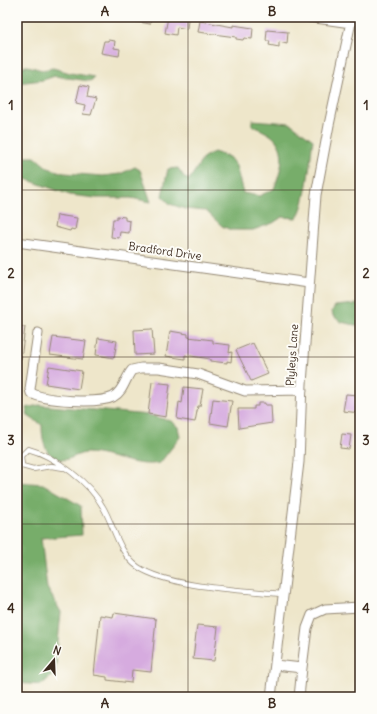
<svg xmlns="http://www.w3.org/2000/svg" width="377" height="714" viewBox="0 0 377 714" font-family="Delius,sans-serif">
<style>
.forest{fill:#77ad6b;stroke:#596c44}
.building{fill:#d6abdf}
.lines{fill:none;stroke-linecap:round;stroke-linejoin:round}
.service-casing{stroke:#948874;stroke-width:6}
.minor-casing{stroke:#948874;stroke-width:11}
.service{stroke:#fff;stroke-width:4.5}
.minor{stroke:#fff;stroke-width:9}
.grid{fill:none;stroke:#3b2a1e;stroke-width:1;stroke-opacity:0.55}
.labels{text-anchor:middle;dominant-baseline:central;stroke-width:4;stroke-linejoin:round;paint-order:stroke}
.street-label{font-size:11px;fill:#3b2a1e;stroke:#fdfcf7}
.neatline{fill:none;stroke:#3b2a1e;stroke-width:1.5}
.grid-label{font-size:13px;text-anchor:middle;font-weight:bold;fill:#3b2a1e}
</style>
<rect width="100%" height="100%" fill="#fdfcf7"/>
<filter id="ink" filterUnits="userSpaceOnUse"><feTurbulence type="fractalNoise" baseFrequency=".025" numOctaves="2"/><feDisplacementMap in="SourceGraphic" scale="8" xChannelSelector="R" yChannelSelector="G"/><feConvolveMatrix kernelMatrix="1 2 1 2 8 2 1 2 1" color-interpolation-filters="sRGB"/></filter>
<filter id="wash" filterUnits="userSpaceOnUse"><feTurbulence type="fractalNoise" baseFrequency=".012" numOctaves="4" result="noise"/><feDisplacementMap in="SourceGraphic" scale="16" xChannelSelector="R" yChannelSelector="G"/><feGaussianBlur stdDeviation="0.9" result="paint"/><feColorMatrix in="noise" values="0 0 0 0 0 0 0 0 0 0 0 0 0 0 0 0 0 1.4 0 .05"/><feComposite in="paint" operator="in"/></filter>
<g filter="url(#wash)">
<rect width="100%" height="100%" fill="#eee6ca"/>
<path class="forest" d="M28,66L42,70L53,68L70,73L94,77L92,80L89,81L55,76L43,80L17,83V67Z
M252,120L290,123L313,140C310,159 307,203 297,218L282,217L273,223L253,230H231L222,226L206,211L185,209L170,204L162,196L168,169L178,168L184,177L189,180L204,157L214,152L229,157L236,166L243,193L259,196L274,189C280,173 288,153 274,138C269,133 259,129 252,125Z
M17,157H35L48,168L64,173L103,176L120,174L135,167L140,170L151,202L131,198H96L70,195L17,176Z
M356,304L360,305V326L341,322L333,316L332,311L335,306Z
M39,405L149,415L171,421L178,427L180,437L160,463C136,468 112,454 87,453C75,453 65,466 52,456C43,449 42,435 42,425L28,416L26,408Z
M17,482L43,484L81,506L82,535L41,538L47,588L61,612L55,673L41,685L18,683L17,679Z"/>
<g id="blocks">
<path class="building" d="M128,17H151L150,24L128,20Z
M168,17L188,19L187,29L177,27L176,35L165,33Z
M200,21L233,27V25L253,28L252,39L244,38L243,40L236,39V37L198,32Z
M267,30L288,32L287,44L279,42V47L269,45L270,41H266Z
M108,40L115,41L114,48L120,49L119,56L101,53L104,41H108Z
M80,85L89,87L87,97L96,99L91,115L83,114L85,105L76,103Z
M57,215L77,218L75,230L71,229L70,231L55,227Z
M117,216L125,217V220L130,221L129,233L120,232L119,238L111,237L113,219H117Z
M17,326L25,327L21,359H17Z
M152,329L154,354L135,355L134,330Z
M170,331L188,334V337L213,340V343L230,345L229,353L232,352L231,362L227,361V363L210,361V359L185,355V359L166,356Z
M53,337L86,341L83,359L50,355Z
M98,338L117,341L114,358L96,355Z
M253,343L268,374L251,381L236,350Z
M49,366L82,371L79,389L46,384Z
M152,382L170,384L166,417L148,414Z
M184,387L203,389L200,406H198L195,422L177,419L179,402L182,403Z
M346,394L358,395L356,407H360L359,413L343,411Z
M213,399L232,401L228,426L210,423Z
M258,403H265V405H271L272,423L239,428L238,409H254V406H258Z
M342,434L351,435L349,449L340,448Z
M114,613L156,619L151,672L132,670L131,683L107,680V677L94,675L100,615L113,617Z
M197,625L218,627L214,661L193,659Z"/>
</g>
</g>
<g filter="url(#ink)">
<use href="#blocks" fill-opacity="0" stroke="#948874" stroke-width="1"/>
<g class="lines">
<defs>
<path id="service" d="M64,468L51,466L33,469L22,466L21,456L28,449C55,456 90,483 103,507C114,526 119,554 138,567C170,588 244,590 283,594"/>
<path id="minor" d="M309,17L351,23
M17,242L309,283
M38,333L30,389L31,393C45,401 98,404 113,397C124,391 125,378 132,370L141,368H159L198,374L245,391L302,390
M275,665L302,668L299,697
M302,668L307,628L312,615L325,609L360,607
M271,697L299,462L302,384L316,195L329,125L352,17"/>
</defs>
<use href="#service" class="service-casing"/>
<use href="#minor" class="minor-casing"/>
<use href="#service" class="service"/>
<use href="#minor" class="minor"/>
</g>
</g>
<path class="grid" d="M188,17V697M17,190H360M17,357H360M17,524H360"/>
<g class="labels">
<g class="street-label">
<text transform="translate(165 251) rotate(8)">Bradford Drive</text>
<text transform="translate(292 355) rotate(-86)">Plyleys Lane</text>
</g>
</g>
<rect width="377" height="714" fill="none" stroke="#fdfcf7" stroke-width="44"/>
<g transform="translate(54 660) rotate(19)" stroke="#fdfcf7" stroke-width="3" paint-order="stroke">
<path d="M0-3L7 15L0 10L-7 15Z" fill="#3b2a1e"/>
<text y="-6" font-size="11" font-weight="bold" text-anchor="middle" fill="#3b2a1e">N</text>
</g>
<rect x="22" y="22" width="333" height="670" class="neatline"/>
<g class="grid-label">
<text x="105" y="16">A</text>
<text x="272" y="16">B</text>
<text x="11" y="110">1</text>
<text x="366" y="110">1</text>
<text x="11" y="278">2</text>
<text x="366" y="278">2</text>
<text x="11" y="445">3</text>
<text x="366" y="445">3</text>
<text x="11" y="613">4</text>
<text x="366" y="613">4</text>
<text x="105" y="708">A</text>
<text x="272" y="708">B</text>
</g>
</svg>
